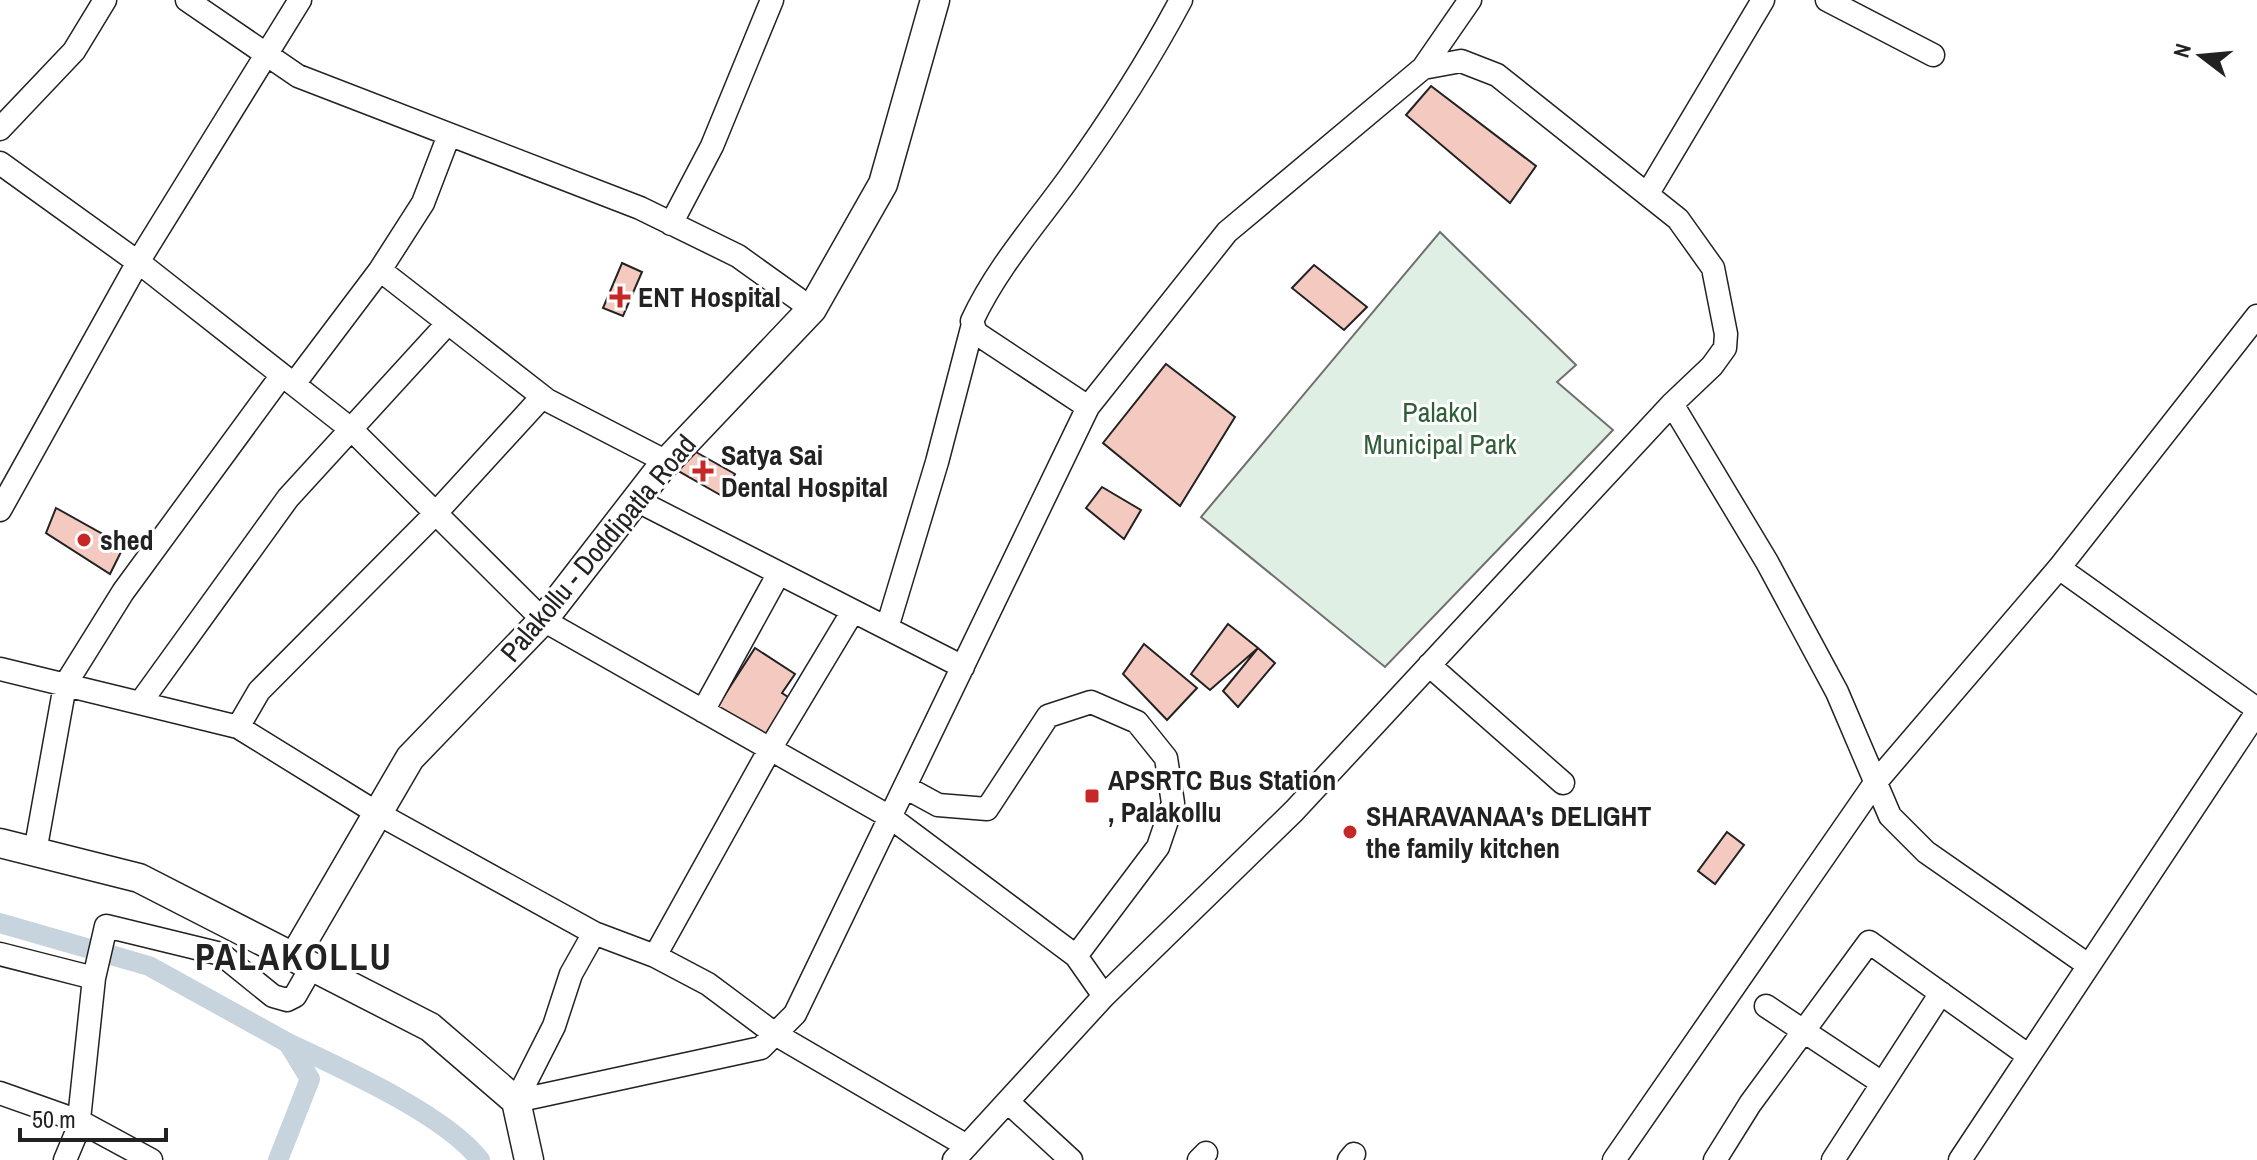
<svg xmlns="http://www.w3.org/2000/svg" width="2257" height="1160" viewBox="0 0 2257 1160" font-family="'Archivo Narrow',sans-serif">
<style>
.green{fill:#e0efe3;stroke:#6f6f6f;stroke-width:2}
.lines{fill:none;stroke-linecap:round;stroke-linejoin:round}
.canal{stroke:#c7d3dd;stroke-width:20}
.building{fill:#f3c9c0;stroke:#222;stroke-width:2}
.minor-casing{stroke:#222;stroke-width:25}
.major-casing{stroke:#222;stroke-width:31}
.minor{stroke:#fff;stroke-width:22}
.major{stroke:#fff;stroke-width:28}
.poi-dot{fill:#c62828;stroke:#fff;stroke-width:3}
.labels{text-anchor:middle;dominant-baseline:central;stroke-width:6;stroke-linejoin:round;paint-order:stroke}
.poi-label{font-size:28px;font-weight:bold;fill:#222;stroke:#fff;text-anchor:start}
.park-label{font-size:28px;fill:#2f5e38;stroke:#fff}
.street-label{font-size:28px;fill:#222;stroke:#fff}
.district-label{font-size:36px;font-weight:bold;letter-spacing:2px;fill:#222;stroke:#fff}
</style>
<rect width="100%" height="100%" fill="#fff"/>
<path class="green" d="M1440,232L1576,365L1557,382L1613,430L1385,667L1201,517Z"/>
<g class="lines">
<path class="canal" d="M0,923L149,966L288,1043L310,1079L278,1160
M288,1043C341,1068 446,1115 480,1160"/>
</g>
<path class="building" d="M1431,86L1536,166L1510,203L1406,115Z
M622,263L642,272L623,316L603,308Z
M1314,265L1367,307L1344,330L1292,288Z
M1166,364L1235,417L1180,506L1103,443Z
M687,447L735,474L722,496L675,469Z
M1102,487L1141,510L1124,539L1086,508Z
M56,508L124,546L110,574L46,533Z
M1228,624L1258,648L1210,690L1191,674Z
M1144,644L1197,688L1167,720L1123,674Z
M755,648L795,674L782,693L791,699L766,738L717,707Z
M1258,648L1275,663L1238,707L1223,691Z
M1727,832L1744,845L1715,884L1698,871Z"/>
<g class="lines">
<defs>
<path id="minor" d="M187,0L298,76L640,208L738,256L812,309
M1827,0L1933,55
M1423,68L1470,0
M0,129L74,51L105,0
M0,163L146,268L352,430L543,620L890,817L1076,956L1104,996
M1648,193L1763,0
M671,224L712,146L772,0
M380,270L547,400L667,462
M294,384L380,270L423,203L449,135
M1672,404L1767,562L1837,692L1890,816L1926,852L2088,965
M1088,407L976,333L972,321C996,269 1035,225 1069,178C1110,121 1148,62 1181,0
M636,500L963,667
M0,510L138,262L300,0
M2059,568L2257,709
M887,628L937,462L972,328
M1429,665L1563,783
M0,669L238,727L377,813L594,933L571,974L554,1026L516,1101
M140,703L288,498L448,323
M703,711L779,573
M238,727L259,691L435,514L542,397
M905,787L938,805L987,809L1048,716L1091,702L1137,722L1166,758L1173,803L1158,847L1076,956
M35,852L65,685L123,592L282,375
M594,933L655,956L708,984L775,1034L967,1146
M0,954L94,978
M655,956L770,749L853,611
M1766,1006L1882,1083
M0,1093L79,1121L151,1160
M516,1101L761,1048L795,1014L1088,407L1227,232L1423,68L1461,61L1497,75L1678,219L1713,268L1726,334L1725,348L1712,366L1672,404L1294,811L1104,996L954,1160
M1008,1102L1071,1160
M65,1160L78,1129L94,978L106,926L221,954L273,996L287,1000L295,996L311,968
M1199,1160L1206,1153
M1349,1160L1354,1154
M1614,1160L1875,783L2059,568L2257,316
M1715,1160L1750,1104L1869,942L2029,1056
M1833,1160L1941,993
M1960,1160L2257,712"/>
<path id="major" d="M0,843L139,878L430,1027L516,1101L529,1160
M294,957L410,758L543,620L660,469L812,309L883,184L935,0"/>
</defs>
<use href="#minor" class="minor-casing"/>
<use href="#major" class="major-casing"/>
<use href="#minor" class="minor"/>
<use href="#major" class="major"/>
</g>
<g class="poi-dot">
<path d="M616 285h8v8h8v8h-8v8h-8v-8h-8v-8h8z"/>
<path d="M699 459h8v8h8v8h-8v8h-8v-8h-8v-8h8z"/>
<circle cx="84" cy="540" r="8"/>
<rect x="1084" y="788" width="16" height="16" rx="4"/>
<circle cx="1350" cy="832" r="8"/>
</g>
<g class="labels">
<g class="poi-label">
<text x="638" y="297">ENT Hospital</text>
<text x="721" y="455">Satya Sai<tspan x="721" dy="32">Dental Hospital</tspan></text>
<text x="100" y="540">shed</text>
<text x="1108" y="780">APSRTC Bus Station<tspan x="1108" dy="32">, Palakollu</tspan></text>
<text x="1366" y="816">SHARAVANAA's DELIGHT<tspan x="1366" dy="32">the family kitchen</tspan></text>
</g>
<g class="park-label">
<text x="1440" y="412">Palakol<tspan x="1440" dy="32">Municipal Park</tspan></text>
</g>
<g class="street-label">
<text transform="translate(598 548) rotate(-50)">Palakollu - Doddipatla Road</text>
</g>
<g class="district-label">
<text x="294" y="957">PALAKOLLU</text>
</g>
</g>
<g transform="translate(2201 56) rotate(286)" stroke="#ffffff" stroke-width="6" paint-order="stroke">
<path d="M0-6L14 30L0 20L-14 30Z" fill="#222222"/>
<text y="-12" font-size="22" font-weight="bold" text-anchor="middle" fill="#222222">N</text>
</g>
<path d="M20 1128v12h146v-12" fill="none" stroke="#222222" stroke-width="4"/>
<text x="32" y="1128" font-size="24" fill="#222222" stroke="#ffffff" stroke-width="6" paint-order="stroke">50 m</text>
</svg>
